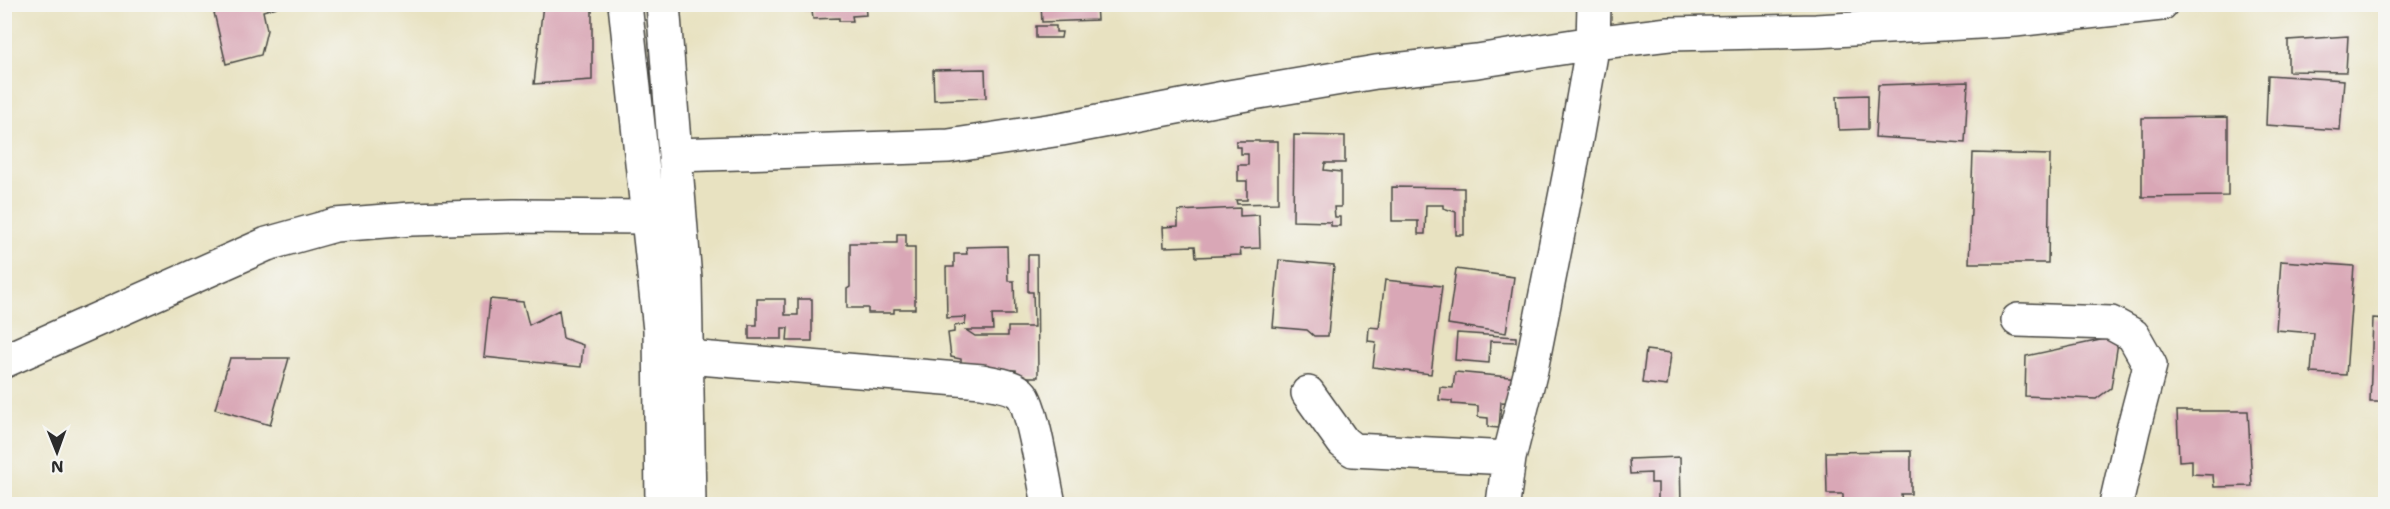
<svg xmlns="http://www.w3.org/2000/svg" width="2390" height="509" viewBox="0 0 2390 509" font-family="'Shantell Sans',sans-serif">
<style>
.building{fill:#d9a7b6}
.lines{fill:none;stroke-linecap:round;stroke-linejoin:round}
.minor-casing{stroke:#474642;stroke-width:36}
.tertiary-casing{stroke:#474642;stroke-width:36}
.minor{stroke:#fff;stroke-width:33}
.tertiary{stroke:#fff;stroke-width:33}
</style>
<rect width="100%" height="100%" fill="#f6f6f2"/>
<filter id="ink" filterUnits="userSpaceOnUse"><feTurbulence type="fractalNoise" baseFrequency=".0167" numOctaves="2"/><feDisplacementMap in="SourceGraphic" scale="12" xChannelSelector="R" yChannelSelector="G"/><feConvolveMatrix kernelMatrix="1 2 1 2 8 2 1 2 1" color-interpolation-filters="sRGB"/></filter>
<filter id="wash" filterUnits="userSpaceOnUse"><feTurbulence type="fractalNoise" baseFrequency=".008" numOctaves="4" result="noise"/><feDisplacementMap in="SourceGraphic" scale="24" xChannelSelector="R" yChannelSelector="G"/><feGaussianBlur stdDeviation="1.35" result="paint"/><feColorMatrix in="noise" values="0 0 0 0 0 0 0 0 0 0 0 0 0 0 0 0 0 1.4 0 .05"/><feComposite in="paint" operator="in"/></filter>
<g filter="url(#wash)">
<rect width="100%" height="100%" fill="#e8e2c1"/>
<g id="blocks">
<path class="building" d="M212,4H276L277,7L263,11L267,30L261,55L226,64Z
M543,4H592V80L534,84Z
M804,4H865L866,15L852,16L853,21H839V18L813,19L812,11H804Z
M1041,4H1096L1097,20L1042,22Z
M1036,26H1056V32H1062L1061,38H1036Z
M2348,36L2346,72L2288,71V40Z
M985,69L986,98L934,100L933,70Z
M2268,75L2344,80L2340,130L2266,125Z
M1968,82L1965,143L1875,137L1878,85Z
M1868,95V129L1839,130L1837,96Z
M2228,117V196L2142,197V118Z
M1294,135L1345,136V163H1325L1324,170L1341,172V207H1334L1335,217H1340V226H1331V222L1293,221Z
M1236,141H1278V203L1237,204L1236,200H1247V181H1238V165H1248V154H1241V147H1236Z
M1973,153L2050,155L2048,263H1969Z
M1392,187L1464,188V235H1456V212L1443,208V205H1426L1425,234H1418V221H1392Z
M1240,208V216L1259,215L1260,248L1240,249L1241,255L1196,257L1195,246L1164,247L1163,227L1178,226V211Z
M897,234H906V247H915V309H894V313H868V308H847V289L850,287V243H897Z
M1007,246L1008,281H1014L1015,315H992L993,330H966L975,336H1008V327H1034L1033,292H1028V255H1037L1038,377H1016V370L985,371L961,364V359L951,357L948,333L954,332V326L965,324L966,317L947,318L946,267H954V254H967L966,247Z
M1279,260L1334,265L1328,336H1314L1307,330L1273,327Z
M2281,261L2354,266L2346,375L2311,373L2314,333L2276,330Z
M1456,269L1514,277L1506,333L1448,324Z
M1385,280L1442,286L1431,374L1373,367L1376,342L1368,341L1369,327L1379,328Z
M490,299L523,302L529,325L559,310L563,338L583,345L581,367L484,357Z
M757,299H785V315H798V299H812V341H787L788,328H782V339H749V325H757Z
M2373,318L2386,319V402H2370Z
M1457,333L1516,337V342L1490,341L1489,363L1455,360Z
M2119,336L2111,388L2096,399L2025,396L2026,356Z
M1646,350L1671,353L1667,386L1642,383Z
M230,358H289L270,425L215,409Z
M1455,372L1520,378L1518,403L1501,402L1499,428L1488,427V418L1478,417V406L1452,404V401L1439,400L1440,387L1453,388Z
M2177,411H2248L2252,486L2214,487L2213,475L2192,474V460L2179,461Z
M1911,451V494H1901L1902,504H1843V494H1827L1826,452Z
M1680,457L1681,504H1634V503L1658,502V483H1651V473L1630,474L1629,459Z"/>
</g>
</g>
<g filter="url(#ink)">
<use href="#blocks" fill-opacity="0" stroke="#474642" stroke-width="1.5"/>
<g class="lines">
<defs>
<path id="minor" d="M676,155L949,146L1061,129L1229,97L1376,72L1477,61L1593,43L1669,34L1816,31L2015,20L2161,4
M2018,320L2111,323L2133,335L2150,365L2133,430L2116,504
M687,357L982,381C994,384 1014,385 1022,395C1033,409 1044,482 1049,504
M4,361L267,244L335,225L411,219L514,216L647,217
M1308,393L1343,442L1353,450L1509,458
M1503,504L1509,458L1531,370L1571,167L1593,43L1594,4"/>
<path id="tertiary" d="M625,4L660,330L662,504
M663,4L685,280L689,504"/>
</defs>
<use href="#minor" class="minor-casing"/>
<use href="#tertiary" class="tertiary-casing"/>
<use href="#minor" class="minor"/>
<use href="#tertiary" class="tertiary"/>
</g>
</g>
<rect width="2390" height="509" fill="none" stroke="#f6f6f2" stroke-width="24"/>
<g transform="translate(57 452) rotate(179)" stroke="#f6f6f2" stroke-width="4.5" paint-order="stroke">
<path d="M0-4.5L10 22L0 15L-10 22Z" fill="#2b2b2b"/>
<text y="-9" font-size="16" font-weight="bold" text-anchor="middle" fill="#2b2b2b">N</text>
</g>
</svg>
